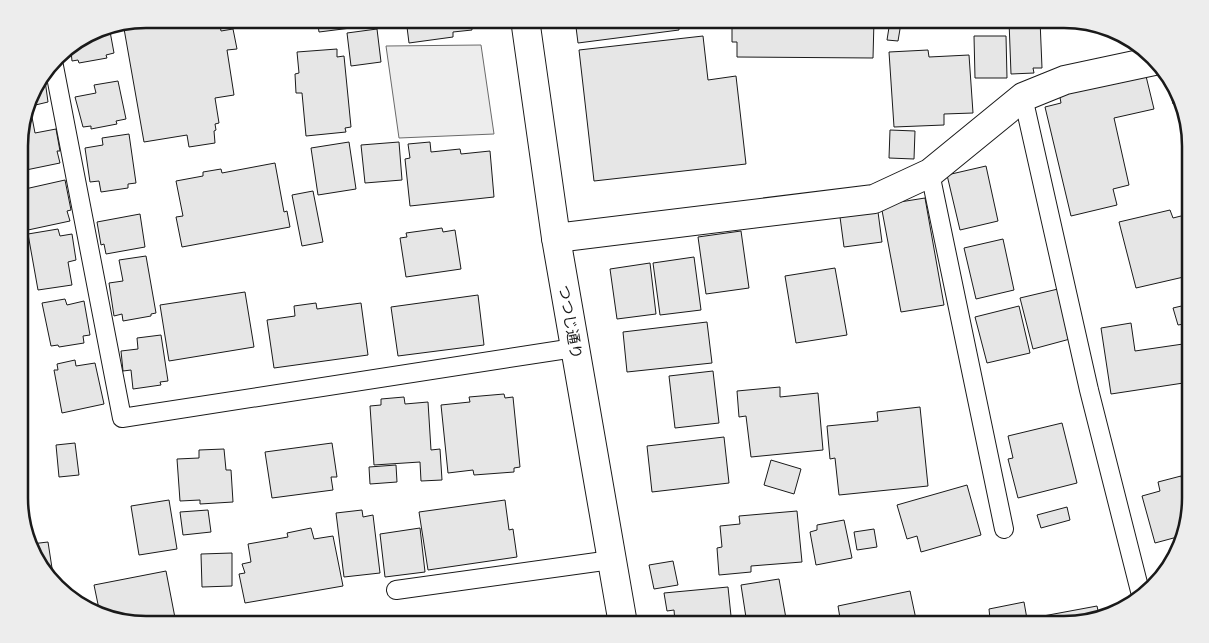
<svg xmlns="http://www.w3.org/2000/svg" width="1209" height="643" viewBox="0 0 1209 643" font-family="Bitter,'Noto Sans JP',serif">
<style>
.built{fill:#ededed;stroke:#6a6a6a}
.building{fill:#e6e6e6;stroke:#1a1a1a}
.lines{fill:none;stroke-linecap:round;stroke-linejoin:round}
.service-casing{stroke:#1a1a1a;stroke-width:20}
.minor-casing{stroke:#1a1a1a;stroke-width:30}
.primary-casing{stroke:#1a1a1a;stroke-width:30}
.service{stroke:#fff;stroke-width:18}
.minor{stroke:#fff;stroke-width:28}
.primary{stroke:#fff;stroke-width:28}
.labels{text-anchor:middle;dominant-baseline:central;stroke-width:4;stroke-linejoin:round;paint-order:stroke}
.street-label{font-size:15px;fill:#1a1a1a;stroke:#fff}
.rim{fill:none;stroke:#1a1a1a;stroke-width:2.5}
</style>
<rect width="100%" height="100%" fill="#fff"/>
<path class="built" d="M481,45L494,134L399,138L386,46Z"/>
<path class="building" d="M145,19H219L221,31L233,29L237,49L227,50L234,95L215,98L219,123L215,124L216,130L214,131L215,143L189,147L187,135L144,142L123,23Z
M317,19H366L367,26L319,32Z
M367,19H397L398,24L369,28Z
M406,19H471L472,30L453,32V37L409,43Z
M575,19H678L679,30L578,43Z
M732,19H878L874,20L873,58L737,57V42H732Z
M1040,20L1042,68H1033L1034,73L1011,74L1009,21Z
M890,21L901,23L898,41L887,40Z
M109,26L114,53L106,55L107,58L79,63L78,60L72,61L71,51L67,52V47L97,28Z
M377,29L381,62L351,66L347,33Z
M703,36L708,80L736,76L746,164L594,181L579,50Z
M974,36H1006L1007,78H975Z
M337,49V57L344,56L351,127L345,128L346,132L306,136L302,93H296L295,74L299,73L297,52Z
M928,50L929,57L969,55L973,113L944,114V125L894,127L889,52Z
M1165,71L1169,75L1179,103L1173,104Z
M1145,72L1154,109L1114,118L1129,185L1113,189L1117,205L1071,216L1045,107L1061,103L1059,92Z
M44,73L48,102L27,107L32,89Z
M118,81L126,119L116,121L117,124L91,129V126L83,127L75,97L96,93L94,85Z
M31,112L35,133L56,129L60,151H57L60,163L26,170V167L19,168V137L25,113Z
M890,130L915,131L914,159L889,158Z
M129,134L136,183L128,184V188L101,192L99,181L90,182L85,148L103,145L102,138Z
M349,142L356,189L318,195L311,148Z
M399,142L402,180L365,183L361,145Z
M430,142L431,152L460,149L461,154L490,151L494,197L410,206L405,159L410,158L408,144Z
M275,163L284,212L287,211L290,227L182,247L176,217L183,216L176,181L203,176V172L221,169L222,173Z
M986,166L998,221L960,230L947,175Z
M65,180L71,210L67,211L70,221L28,230L22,198L27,197L25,189Z
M313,191L323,242L302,246L292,195Z
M925,198L944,305L901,312L881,205Z
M1170,210L1173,218L1189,214L1190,282L1188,276L1136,288L1119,222Z
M878,212L882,242L844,247L840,217Z
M140,214L145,247L106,254L104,244L101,245L97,222Z
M442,228L443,232L455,230L461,269L406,277L400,238L407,237L406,233Z
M58,229L60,236L72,234L76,260L68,262L72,285L38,290L28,234Z
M741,231L749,288L706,294L698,237Z
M1003,239L1014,290L976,299L964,248Z
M146,256L156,313L151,314V316L123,321L122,314L114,316L109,283L123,281L119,260Z
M694,257L701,310L660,315L653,263Z
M650,263L656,314L617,319L610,269Z
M835,268L847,335L796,343L785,276Z
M1058,289L1070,339L1033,349L1020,298Z
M245,292L254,347L169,361L160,305Z
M478,295L484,345L398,356L391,307Z
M65,299L67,305L84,301L90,335L83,336L84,343L59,347L58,345L51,346L42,303Z
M316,303L317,309L361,303L368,355L274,368L267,320L295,316L294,306Z
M1190,304V323L1178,325L1173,308Z
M1019,306L1030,353L987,363L975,317Z
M707,322L712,363L627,372L623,332Z
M1131,323L1135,351L1190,343V382L1111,394L1101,328Z
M161,335L168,381L160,382L161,385L133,389L131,370L123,371L121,351L138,349L137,338Z
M75,360L76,366L95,363L104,404L62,413L54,370H58L57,364Z
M713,371L719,423L675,428L669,376Z
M780,387V397L818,393L823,450L751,457L746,416L739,417L737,391Z
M504,394L505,398L513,397L520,467L514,468V472L474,475L473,470L448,473L441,405L470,402L469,397Z
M404,397L405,404L428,402L431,450L440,449L442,480L421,481L420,462L374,465L370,406L381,405V399Z
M920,407L928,486L839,495L835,458L830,459L827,426L878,421L877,412Z
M1062,423L1077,483L1018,498L1008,459L1013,458L1008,436Z
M724,437L729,483L652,492L647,446Z
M75,443L79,475L59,477L56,445Z
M332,443L337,477H331L333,490L272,498L265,452Z
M224,449L226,470H231L233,502L200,504V500L180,501L177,459L199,458V450Z
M771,460L801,469L794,494L764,485Z
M396,465L397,482L370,484L369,467Z
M1181,476L1183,484L1190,482V498L1181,536L1155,543L1142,496L1160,491L1158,482Z
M967,485L981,535L921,552L917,536L907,539L897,505Z
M169,500L177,549L139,555L131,506Z
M505,500L509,530L513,529L517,557L428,570L419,512Z
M1067,507L1070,520L1041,528L1037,515Z
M208,510L211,532L183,535L180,512Z
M362,510L363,517L373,515L380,573L344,577L336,513Z
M797,511L802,562L751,566V572L719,575L717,548L722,547L720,526L740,524L739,516Z
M844,520L852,558L816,565L810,532L817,530V525Z
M311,528L314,539L333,536L343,586L245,603L239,574L245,573L242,564L251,562L248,544L288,537L287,533Z
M420,528L425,572L385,577L380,534Z
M874,529L877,547L857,550L854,532Z
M48,542L54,581L40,568L31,544Z
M232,553V586L202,587L201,554Z
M673,561L678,585L654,589L649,565Z
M166,571L176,623L145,624L100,614L94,585Z
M779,579L787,624H747L741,585Z
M728,587L731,616L675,622L674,610L667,611L664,593Z
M910,591L917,624H841L838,606Z
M1024,602L1027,619L1097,606L1099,615L1072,624H973L990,619L989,609Z
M732,619L733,624H681Z"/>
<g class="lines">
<defs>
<path id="service" d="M53,61L122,418L574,348
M1023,97L1089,390L1141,595
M930,173L1004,529
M396,590L611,560"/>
<path id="minor" d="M556,238L874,199L930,173L1023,97L1065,80L1154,61"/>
<path id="primary" d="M525,19L556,238L623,624"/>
</defs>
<use href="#service" class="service-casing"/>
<use href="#minor" class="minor-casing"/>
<use href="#primary" class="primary-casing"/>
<use href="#service" class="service"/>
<use href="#minor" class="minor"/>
<use href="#primary" class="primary"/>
</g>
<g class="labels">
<g class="street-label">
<text transform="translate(570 322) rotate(80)">つつじ通り</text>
</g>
</g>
<path d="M0 0H1209V643H0ZM146 28H1064A118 118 0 0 1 1182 146V498A118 118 0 0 1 1064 616H146A118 118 0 0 1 28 498V146A118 118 0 0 1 146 28Z" fill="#ededed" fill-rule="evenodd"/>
<path class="rim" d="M146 28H1064A118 118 0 0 1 1182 146V498A118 118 0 0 1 1064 616H146A118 118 0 0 1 28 498V146A118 118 0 0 1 146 28Z"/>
</svg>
